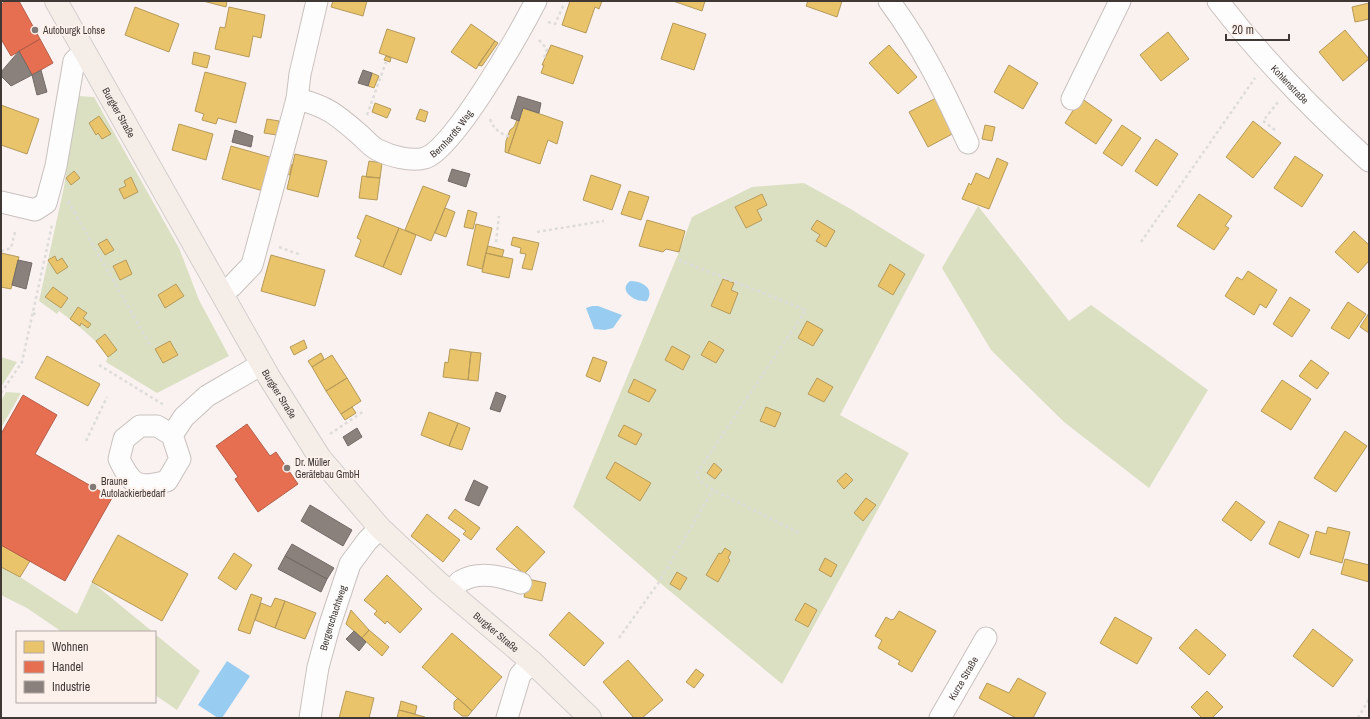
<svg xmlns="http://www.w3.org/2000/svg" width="1370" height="719" viewBox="0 0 1370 719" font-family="'Archivo Narrow',sans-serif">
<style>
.green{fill:#dbe0c3}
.water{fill:#99ccf1}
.homes{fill:#e9c46a;stroke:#b69a5a}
.shops{fill:#e76f51;stroke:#b55e49}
.industry{fill:#8a817c;stroke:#746b67}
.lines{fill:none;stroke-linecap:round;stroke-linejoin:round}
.minor-casing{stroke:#c8c1be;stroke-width:23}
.major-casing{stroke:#d2cfcd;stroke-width:24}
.path{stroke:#dedcdb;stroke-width:2.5;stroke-dasharray:3 3;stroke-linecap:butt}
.minor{stroke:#fefdfd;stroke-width:21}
.major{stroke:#f4ede8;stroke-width:22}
.poi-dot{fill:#807976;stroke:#fdf1ec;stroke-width:1.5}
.labels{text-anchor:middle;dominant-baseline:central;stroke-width:4;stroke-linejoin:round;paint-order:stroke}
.poi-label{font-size:10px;fill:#3f3835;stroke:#fdf1ec;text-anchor:start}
.street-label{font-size:10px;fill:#3f3835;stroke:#fdf1ec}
</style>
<rect width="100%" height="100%" fill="#f9f2f0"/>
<path class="green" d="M78,96L94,97L179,248L199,300L229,356L157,393L106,362L108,356C94,338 78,325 59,311L57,314L39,301L64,187Z
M804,183L849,208L925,255L840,415L909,453L782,684L659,582L573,507L679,252L692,217L752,187Z
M978,206L1069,321L1091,305L1208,390L1149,488L1064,422L991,350L942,268Z
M1,357L17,362L1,387Z
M6,392L21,393L1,428V401Z
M1,567L20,577L77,614L92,582L153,632H62L27,608L1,595Z
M155,634L200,671L177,710L155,695Z"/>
<path class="water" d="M630,281C642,281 655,288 647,301C636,303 617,291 630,281Z
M592,306H598L622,315L613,328L605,330L594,329L586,308Z
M227,661L250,676L222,718H218L198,705Z"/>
<path class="homes" d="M203,1H227L226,7Z
M333,1H367L363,16L331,7Z
M570,1H602L599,9L595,7L586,33L562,25Z
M673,1H705L702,11Z
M808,1H842L837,17L806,6Z
M1369,3V19L1355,22L1352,7Z
M135,7L179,24L169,52L125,35Z
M229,7L265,15L261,38L253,36L249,57L215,49L220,27L225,28Z
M673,23L706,34L694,70L661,59Z
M471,24L495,41L476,69L451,52Z
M387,29L415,38L407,63L379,53Z
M1345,30L1369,59L1343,81L1319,52Z
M1168,32L1189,59L1161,81L1140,55Z
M495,41L498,43L482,66L478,65Z
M551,45L583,56L573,84L541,73L544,65H542Z
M889,45L917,77L898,94L869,63Z
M194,52L210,56L207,68L192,64Z
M386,56L391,58L390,62L384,60Z
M1009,65L1038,83L1023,109L994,92Z
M205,72L246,83L236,123L218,118L216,124L202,120L204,114L195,111Z
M372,73L379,76L374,88L368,86Z
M938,97L956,132L928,147L909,112Z
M1081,98L1112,120L1096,144L1065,123Z
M375,103L391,109L387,118L372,112Z
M1,105L39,119L27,154L1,145Z
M523,108L563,122L557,144L548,140L540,164L508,153Z
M420,109L428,112L425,122L416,119Z
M99,116L111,134L102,139L98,133L96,135L89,123Z
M267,119L279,121L277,135L264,133Z
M517,120L519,121L508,153L505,152L506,141L510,130L514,127Z
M1253,121L1281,143L1253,178L1226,157Z
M179,124L213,134L206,160L172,150Z
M985,125L995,127L992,141L982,139Z
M1122,125L1141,138L1122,166L1103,153Z
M1156,139L1178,154L1157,186L1135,171Z
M231,146L273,158L263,191L222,179Z
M295,154L327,161L318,197L287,189Z
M1295,156L1323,175L1302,207L1274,188Z
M997,158L1008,163L989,209L962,199L969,183L971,185L976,173L989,179Z
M369,161L382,163L380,178L366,177Z
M289,164L292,165L290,175L286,174Z
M74,171L80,178L71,185L66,178Z
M591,175L621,185L612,210L583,200Z
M362,176L380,178L377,200L359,198Z
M131,177L138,192L124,199L119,189L126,186L124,181Z
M423,186L450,196L431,241L405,230Z
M629,191L649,197L641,220L621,214Z
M762,194L767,205L757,210L762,220L746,228L735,207Z
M1199,194L1232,216L1225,226L1229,228L1214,250L1177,226Z
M445,208L455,212L446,237L435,233Z
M468,210L477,213L473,229L464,227Z
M366,215L399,228L383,267L355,256L361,240L357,238Z
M647,220L685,231L679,252L666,249L663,252L639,246Z
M817,220L835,231L826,247L816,241L820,235L811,229Z
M476,224L492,228L482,269L467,265Z
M399,228L416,235L401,275L383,267Z
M1354,231L1369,245V261L1358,273L1335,252Z
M513,237L539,243L532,270L522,268L526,254L520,253L521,248L511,245Z
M107,239L114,250L105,255L98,244Z
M488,246L504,250L502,257L486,253Z
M1,253L19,257L11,289L1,287Z
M486,253L513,259L509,278L482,272Z
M271,255L325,270L315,306L261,291Z
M55,256L57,261L62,258L68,267L57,274L48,260Z
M126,260L132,274L120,280L113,266Z
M890,264L905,274L893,295L878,286Z
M1248,271L1277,290L1266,308L1260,304L1254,315L1225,296L1237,277L1242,280Z
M723,279L734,283L731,290L738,293L730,314L711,306Z
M176,284L184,296L165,308L158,295Z
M53,287L68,298L61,308L45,297Z
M1290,297L1310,310L1292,337L1273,324Z
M1348,302L1366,314L1349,339L1331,328Z
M78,307L87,313L83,318L91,324L88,328L81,323L80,326L70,319Z
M1369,313V333L1360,327Z
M807,321L823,330L813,346L798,338Z
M105,334L117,350L108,357L96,341Z
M304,340L307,348L294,355L290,347Z
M170,341L178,355L163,363L155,349Z
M709,341L724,350L716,363L701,355Z
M672,346L690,356L683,370L665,360Z
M450,349L471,352L468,380L443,377L445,362L448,363Z
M471,352L481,353L478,381L468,380Z
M321,353L324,359L312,367L308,361Z
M332,355L347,378L326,391L312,367Z
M47,356L100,384L88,406L35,378Z
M593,357L607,362L600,382L586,376Z
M1311,360L1329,373L1317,389L1299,376Z
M347,378L361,401L341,414L326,391Z
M817,378L833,387L824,402L808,394Z
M634,379L656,390L649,402L628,392Z
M1282,380L1311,399L1291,430L1261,411Z
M352,407L356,413L345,420L341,414Z
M766,407L781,413L775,427L760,421Z
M429,412L458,423L449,446L421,435Z
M458,423L470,428L462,450L449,446Z
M624,425L642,434L636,445L618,436Z
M1345,431L1367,446L1336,492L1314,478Z
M615,462L651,483L640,501L606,478Z
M714,463L722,470L715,479L707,473Z
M846,473L853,480L844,489L837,481Z
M866,498L876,505L863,521L854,513Z
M1236,501L1265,522L1251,541L1222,520Z
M455,509L480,528L471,540L463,534L466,531L448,518Z
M427,514L460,540L443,562L411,536Z
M1279,521L1309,535L1299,558L1269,544Z
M517,526L545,552L524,574L496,549Z
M1328,527L1350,532L1342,563L1310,554L1316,531L1326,534Z
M118,535L188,574L162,621L92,582Z
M1,545L30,561L20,577L1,567Z
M725,548L731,552L728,558L730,560L718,582L706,575L719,553L721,554Z
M234,553L252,565L236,590L218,578Z
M825,558L837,565L831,577L819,570Z
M1345,559L1369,565V582L1341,574Z
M677,572L687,578L680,590L670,584Z
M387,575L422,609L400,633L387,621L385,624L382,621L374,614L377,611L364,600Z
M528,579L546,583L542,601L524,597Z
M251,594L262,598L250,634L238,630Z
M275,598L285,601L275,628L255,620L261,603L271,607Z
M285,601L316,613L305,639L275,628Z
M805,603L817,610L808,627L795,620Z
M351,610L369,630L362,638L346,624Z
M899,611L936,631L912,672L898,664L900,661L878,648L882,640L875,636L886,617L891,620L894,619Z
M569,612L604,643L584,666L549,635Z
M1115,617L1152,638L1137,664L1100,643Z
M1196,629L1226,655L1209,675L1179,648Z
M1313,629L1353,660L1333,687L1293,656Z
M369,630L389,647L382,656L362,638Z
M452,633L502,677L472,711L422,667Z
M628,660L663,700L642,718H634L603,682Z
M696,669L704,675L694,688L686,682Z
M1018,678L1046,693L1033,718H1016L979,698L987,683L1009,693Z
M346,691L374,698L369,718H339Z
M1207,691L1223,707L1212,718H1202L1191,707Z
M458,698L472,711L468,716H462L454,709V702Z
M401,701L417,706L415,714L399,710Z
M399,710L425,717V718H397Z"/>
<path class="shops" d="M7,1H19L40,39L11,56L1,39V4Z
M40,39L53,63L32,75L19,51Z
M23,395L57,415L35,454L112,498L65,581L1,545V434Z
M247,424L270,456L276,452L298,484L258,512L235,479L238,477L216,446Z"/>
<path class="industry" d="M19,51L32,75L11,86L1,76V72Z
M41,70L47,92L37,95L32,75Z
M363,70L372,73L368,86L358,83Z
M518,96L541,103L539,113L523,108L519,121L511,118Z
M235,130L253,136L251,147L232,142Z
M452,169L470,174L466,187L448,181Z
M18,260L32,263L26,289L12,285Z
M496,392L506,396L500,412L490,409Z
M357,428L362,437L348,446L343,437Z
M474,480L488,487L479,506L465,500Z
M310,505L352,530L343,546L301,521Z
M292,544L334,568L327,579L285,556Z
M285,556L327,579L321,592L278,569Z
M354,631L366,642L359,651L346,639Z"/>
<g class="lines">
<defs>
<g id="minor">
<path d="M889,1C922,45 945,93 968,143"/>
<path id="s1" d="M1218,1C1261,57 1317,114 1369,161"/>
<path id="s2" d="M297,99C327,106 337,115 359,134C365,139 371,147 378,150C390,156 411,162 425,158C454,149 520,32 536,1"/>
<path d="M1072,99L1120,1"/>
<path d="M1,202L35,210L46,203L56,166L74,61L84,52"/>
<path d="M222,293L232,286L252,265L297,99L300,74L317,1"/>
<path d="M140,426H157L172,435L180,459L167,481C138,489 132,486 119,459L124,439Z"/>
<path d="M172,435L184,417L207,396L262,364"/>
<path d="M451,593C454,590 457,583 461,581C480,570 502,577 521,583"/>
<path id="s3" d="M310,718L318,667L329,627L350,564L367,541L380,528"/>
<path d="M507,718L520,675L532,662"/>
<path id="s4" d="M940,718L986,638"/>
</g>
<g id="major">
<path id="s5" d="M56,1L269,377L320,458L380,528L440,584L532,662L590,718"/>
</g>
</defs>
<use href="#minor" class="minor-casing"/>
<use href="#major" class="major-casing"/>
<path class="path" d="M548,22L555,24L564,4
M539,40L547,49L544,58
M367,115L386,62
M490,119C494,130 501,134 511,137
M1275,130L1263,121L1278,102
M68,201L150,345
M537,232L604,221
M496,242L499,216
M1141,242L1255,78
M279,247L301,255
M1,251L11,248L15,232
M679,260L806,310L697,473L699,480L713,490L801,534
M33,313L37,316
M99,365L164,405
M1,393L22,362L52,225
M330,434L364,411
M86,441L107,397
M619,638L659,582L713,490
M1358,718L1369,699"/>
<use href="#minor" class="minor"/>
<use href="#major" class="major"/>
</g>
<g class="poi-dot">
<circle cx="35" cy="30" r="4"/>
<circle cx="287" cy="468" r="4"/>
<circle cx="93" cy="487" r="4"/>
</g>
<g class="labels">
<g class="poi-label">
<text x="43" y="30">Autoburgk Lohse</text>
<text x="295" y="462">Dr. Müller<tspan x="295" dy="12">Gerätebau GmbH</tspan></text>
<text x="101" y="481">Braune<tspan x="101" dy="12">Autolackierbedarf</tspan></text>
</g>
<g class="street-label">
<text stroke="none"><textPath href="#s1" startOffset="110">Kohlenstraße</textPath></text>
<text stroke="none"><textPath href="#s5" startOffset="128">Burgker Straße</textPath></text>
<text stroke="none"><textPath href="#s2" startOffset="182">Bernhardts Weg</textPath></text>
<text stroke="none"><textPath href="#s5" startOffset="452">Burgker Straße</textPath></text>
<text stroke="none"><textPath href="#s3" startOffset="103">Bergerschachtweg</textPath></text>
<text stroke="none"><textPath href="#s5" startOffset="776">Burgker Straße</textPath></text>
<text stroke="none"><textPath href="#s4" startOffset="46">Kurze Straße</textPath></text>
</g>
</g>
<rect width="1370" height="719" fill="none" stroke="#3f3835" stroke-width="4"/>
<rect x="16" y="631" width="140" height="72" fill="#fdf1ec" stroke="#b1a7a3"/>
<rect x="24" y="641" width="20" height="12" fill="#e9c46a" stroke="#b1a7a3"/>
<text x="52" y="651" font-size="12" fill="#3f3835">Wohnen</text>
<rect x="24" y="661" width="20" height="12" fill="#e76f51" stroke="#b1a7a3"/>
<text x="52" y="671" font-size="12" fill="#3f3835">Handel</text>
<rect x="24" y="681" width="20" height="12" fill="#8a817c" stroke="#b1a7a3"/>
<text x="52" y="691" font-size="12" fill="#3f3835">Industrie</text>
<path d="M1226 34v6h63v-6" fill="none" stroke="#3f3835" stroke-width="2"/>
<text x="1232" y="34" font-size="12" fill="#3f3835" stroke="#fdf1ec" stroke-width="3" paint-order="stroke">20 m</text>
</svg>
